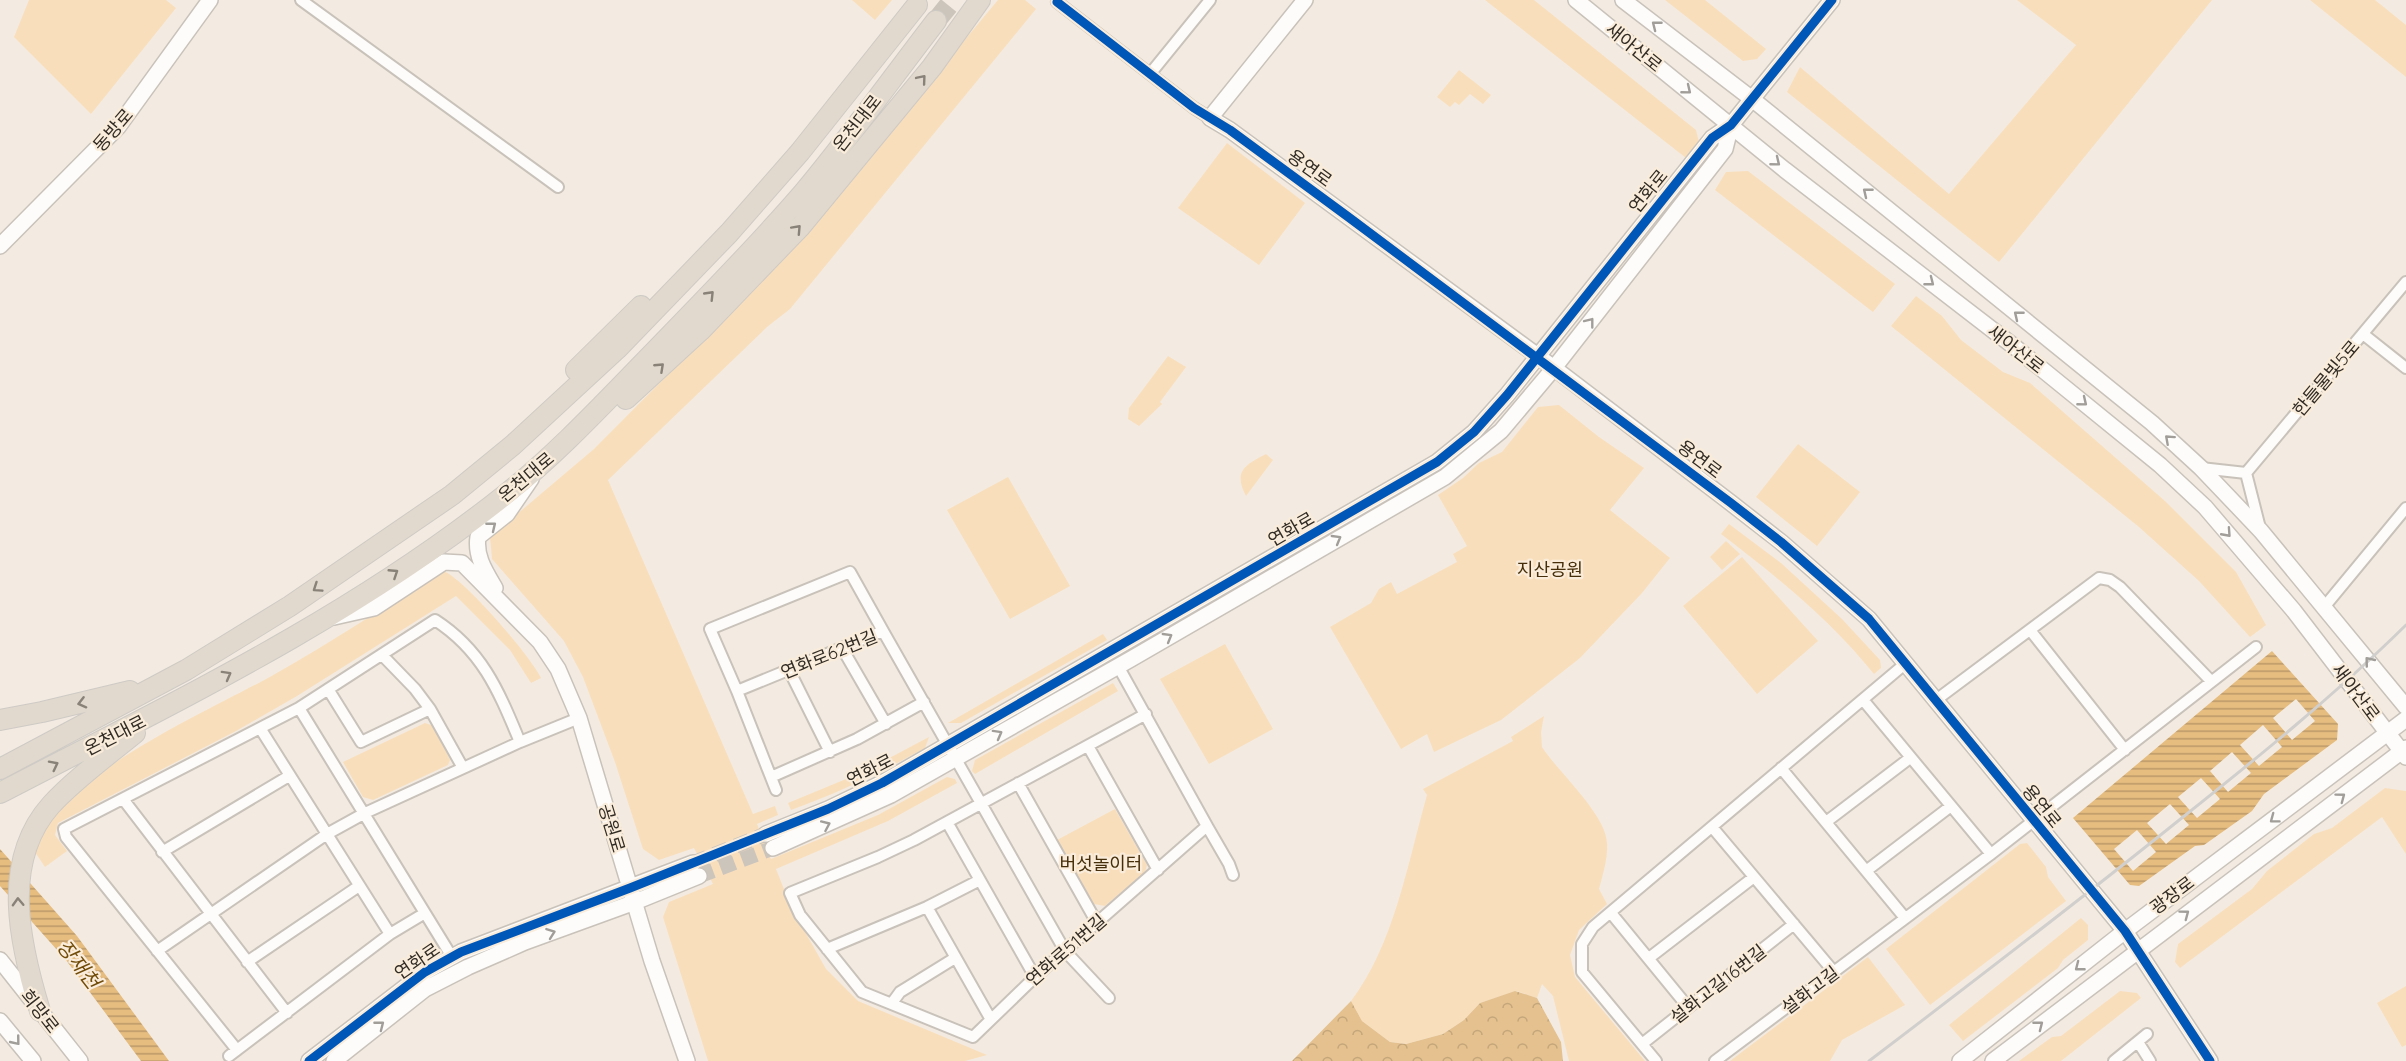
<svg xmlns="http://www.w3.org/2000/svg" width="2406" height="1061" viewBox="0 0 2406 1061" font-family="Quicksand,'Noto Sans KR',sans-serif">
<style>
.green{fill:#f9debc}
.forest{fill:url(#forest-crowns)}
.water{fill:url(#water-rules);fill-rule:evenodd}
.lines{fill:none;stroke-linecap:round;stroke-linejoin:round}
.secondary-tunnel{stroke:#ccc5bb;stroke-width:15;stroke-dasharray:15 8;stroke-linecap:butt}
.highway-tunnel{stroke:#ccc5bb;stroke-width:20;stroke-dasharray:20 10;stroke-linecap:butt}
.street-casing{stroke:#c8c2ba;stroke-width:14}
.secondary-casing{stroke:#c8c2ba;stroke-width:18}
.highway-casing{stroke:#cecac5;stroke-width:22}
.street{stroke:#fdfcfa;stroke-width:10}
.secondary{stroke:#fdfcfa;stroke-width:15}
.highway{stroke:#e1d9cd;stroke-width:20}
.rail{stroke:#d1cfcd;stroke-width:3}
.cycleway-casing{stroke:#faecda;stroke-width:13}
.cycleway{stroke:#0057b8;stroke-width:9}
.oneway{stroke:#a19e9a}
.oneway2{stroke:#898279}
.labels{text-anchor:middle;dominant-baseline:central;stroke-width:4.5;stroke-linejoin:round;paint-order:stroke}
.street-label{font-size:18px;fill:#312c25;stroke:#faecda}
.park-label{font-size:18px;fill:#452e09;stroke:#faecda}
.water-label{font-size:20px;font-style:italic;fill:#714b08;stroke:#faecda}
</style>
<defs>
<pattern id="forest-crowns" width="20" height="18" patternUnits="userSpaceOnUse" patternTransform="scale(1.5)"><rect width="20" height="18" fill="#e4c18e"/><path d="M2 6a3 3 0 1 1 6 0M12 15a3 3 0 1 1 6 0" fill="none" stroke="#c4a67a"/></pattern>
<pattern id="water-rules" width="6" height="5" patternUnits="userSpaceOnUse" patternTransform="scale(1.5)"><rect width="6" height="5" fill="#e6bc7f"/><path d="M0 2.5h6" fill="none" stroke="#bb9968"/></pattern>
</defs>
<rect width="100%" height="100%" fill="#f3ebe1"/>
<path class="green" d="M29,0H166L176,8L91,114L14,37Z
M852,0H892L875,20Z
M998,0H1025L1036,9L790,309L767,327L608,480L753,814L775,806L778,815L757,824L771,859L878,815L947,777L955,779L957,783L888,821L776,869L791,907L826,969L858,1001L987,1055L965,1061H708L663,917L669,902L713,884L694,848L659,860L643,849L615,762L583,677L564,641L492,559L490,537L594,449L778,264Z
M1485,0H1534L1696,130L1699,142L1686,158Z
M1665,0H1705L1766,49L1757,59L1743,61Z
M2017,0H2212L1999,262L1787,92L1800,67L1949,194L2076,45Z
M2310,0H2375L2406,25V77Z
M1459,70L1491,95L1483,104L1470,94L1459,105L1455,102L1450,107L1437,97Z
M1227,143L1305,203L1259,265L1178,208Z
M1748,171L1895,284L1873,312L1715,190L1726,172Z
M1916,296L1942,316L1961,340L2003,372L2030,383L2165,501L2236,572L2266,625L2250,637L2199,581L2139,527L1891,326Z
M1168,356L1186,367L1160,402L1162,404L1139,426L1128,419L1129,408Z
M1559,405L1599,437L1644,468L1610,510L1670,558L1642,593L1580,658L1501,720L1434,752L1427,734L1401,749L1330,627L1371,603L1379,589L1391,582L1397,594L1457,562L1453,554L1467,546L1438,495L1463,478L1479,463L1502,452L1538,407Z
M1798,444L1860,492L1817,546L1756,497Z
M1266,454L1273,460L1246,496C1233,471 1245,465 1266,454Z
M1008,477L1070,586L1010,619L947,510Z
M1729,524L1781,563L1842,619L1880,660L1881,668L1874,674C1829,618 1777,577 1721,534Z
M1726,541L1740,554L1722,570L1710,557Z
M1742,557L1818,641L1757,694L1683,606Z
M443,571C464,578 530,656 541,678L531,683L510,650L456,596L297,696L236,731L58,823L55,835L67,851L45,867L35,852C48,779 214,709 275,674C332,642 387,605 443,571Z
M1103,634L1107,640L961,723H948Z
M1225,644L1273,729L1209,764L1160,679Z
M1113,683L1118,691L975,774L972,771L975,760Z
M1544,716L1541,732L1542,747C1558,772 1606,814 1607,843C1608,858 1603,874 1599,889L1607,904L1579,930L1570,955L1575,977L1645,1061H1569L1553,996L1542,984L1537,998L1516,991L1480,1003L1464,1020L1443,1034L1406,1044L1390,1042L1362,1021L1351,1001C1394,945 1408,862 1427,795L1423,789L1513,741L1511,737Z
M425,723L434,726L450,760L448,765L373,800L363,797L343,762Z
M929,737L925,748C882,772 838,793 791,810L788,803L863,772Z
M2385,788L2406,791V854L2382,817L2180,968L2175,962L2178,944L2252,889L2267,871L2314,834L2332,828Z
M1115,809L1147,865L1145,872L1105,906L1094,904L1057,840Z
M2027,843L2046,867L2048,877L2066,901L1930,1005L1886,949L2020,844Z
M2081,918L2088,925V940L2063,960L2058,968L1963,1041L1949,1025Z
M1868,957L1905,1005L1842,1040L1830,1061H1730Z
M2406,986V1045L2402,1047L2377,1003Z
M2120,991L2137,993L2141,998L2061,1061H2019L2052,1037L2061,1036Z"/>
<path class="forest" d="M1515,991L1537,998L1561,1042L1563,1061H1292L1351,1001L1362,1021L1390,1042L1406,1044L1443,1034L1464,1020L1480,1003Z"/>
<path class="water" d="M2272,651L2338,724L2337,740L2264,794L2252,811L2204,845L2195,846L2139,886L2130,885L2073,818ZM2296,699L2315,721L2292,740L2273,718ZM2263,725L2282,747L2259,766L2240,745ZM2232,752L2251,773L2228,792L2210,771ZM2201,778L2220,799L2197,818L2178,797ZM2170,804L2189,825L2166,844L2147,823ZM2137,830L2156,852L2133,871L2114,849Z
M0,849L77,936L169,1061H141L66,960L0,886Z"/>
<g class="lines">
<path class="secondary-tunnel" d="M693,863L766,834
M699,876L773,848"/>
<path class="highway-tunnel" d="M936,21L953,0"/>
<defs>
<path id="street" d="M301,0L558,187
M1058,0L1057,2L1194,108L1210,118
M1150,74L1210,0
M2363,334L2406,368
M2201,468L2246,473
M2246,473L2406,282
M2246,473L2260,528
M2325,606L2406,508
M2030,630L2125,750
M842,648L886,724
M383,656L415,689L430,709L463,768
M1118,666L1207,826L1035,977L973,1037L862,992L800,915L790,893L878,857L914,840L1146,714
M789,670L830,752
M328,689L361,742L430,709
M737,691L710,629L850,572L883,631
M1936,700L2099,578L2110,580L2120,587L2211,681
M1864,701L1991,854
M299,708L452,957
M260,728L390,934
M1088,746L1158,870
M1781,768L1905,918
M771,777L857,739L924,702
M1018,783L1097,923
M776,790L737,691L883,631L1065,951L1109,998
M123,799L287,1013
M947,822L1035,977
M1826,822L1910,758
M1207,826L1229,864L1233,875
M1712,827L1834,972
M162,852L289,776
M1866,871L1951,806
M927,907L990,1018
M1611,913L1688,1007
M827,949L927,907L980,880
M157,951L327,834L365,813L520,742L579,718
M1649,958L1754,877
M247,962L359,886
M892,1003L900,992L955,958
M2138,1042L2150,1061
M1642,1044L1794,924
M237,1050L66,837L64,829L299,708L435,620C483,651 499,692 520,742
M229,1056L390,934L425,913
M1656,1061L1582,972V944L1593,927L1906,663
M1715,1061L1991,854L2256,647
M2114,1061L2147,1034"/>
<path id="secondary" d="M1305,0L1210,118L1230,130L1554,368L1731,503L1781,542L1869,619L2125,931L2210,1061
M1576,0L1785,170L2016,348L2160,465L2205,507L2294,611L2406,757
M1623,0L1752,99L2152,423L2201,468L2261,531L2406,707
M0,246L118,127L210,0
M495,588C485,571 475,556 478,537L507,514L531,479
M334,617L374,608L444,562L462,563L540,642L558,669L579,718L652,961L687,1061
M766,834L828,809L882,783L1437,462L1474,432L1507,395L1712,138L1731,125L1832,0
M773,848L891,795L1131,659L1445,477L1501,431L1554,368L1725,149L1731,125
M0,960L80,1061
M0,1021L33,1061
M309,1061L425,972L461,952L693,863
M334,1061L425,989L468,967L525,942L635,902L699,876
M1960,1061L2125,931L2406,719
M1993,1061L2406,748"/>
<path id="highway" d="M576,370L641,306
M626,399L700,331L801,226L932,67L980,0
M0,720L42,712L130,691
M0,769L186,670L290,606L452,495L513,445L617,349L729,233L800,152L917,5
M0,793C173,703 351,618 505,495C558,453 604,403 652,354C703,301 756,248 804,192C850,137 892,78 936,21
M40,1011C20,945 0,862 51,805C76,778 107,756 135,733"/>
</defs>
<use href="#street" class="street-casing"/>
<use href="#secondary" class="secondary-casing"/>
<use href="#highway" class="highway-casing"/>
<use href="#street" class="street"/>
<use href="#secondary" class="secondary"/>
<use href="#highway" class="highway"/>
<path class="rail" d="M1869,1061C1973,982 2076,903 2178,821C2256,759 2335,695 2406,625"/>
<defs>
<path id="cycleway" d="M1058,0L1057,2L1194,108L1230,130L1347,216L1731,503L1781,542L1869,619L2125,931L2210,1061
M309,1061L425,972L461,952L630,888L828,809L882,783L1437,462L1474,432L1507,395L1712,138L1731,125L1832,0"/>
</defs>
<use href="#cycleway" class="cycleway-casing"/>
<use href="#cycleway" class="cycleway"/>
</g>
<defs><path id="oneway-chevron" d="M-2-3.5L2.5 0L-2 3.5" fill="none" stroke-width="1.6" stroke-linecap="round" stroke-linejoin="round" transform="scale(1.5)"/></defs>
<g class="oneway">
<use href="#oneway-chevron" transform="translate(1656 25) rotate(-142)"/>
<use href="#oneway-chevron" transform="translate(1687 90) rotate(39)"/>
<use href="#oneway-chevron" transform="translate(1776 162) rotate(39)"/>
<use href="#oneway-chevron" transform="translate(1867 192) rotate(-141)"/>
<use href="#oneway-chevron" transform="translate(1930 282) rotate(38)"/>
<use href="#oneway-chevron" transform="translate(2018 315) rotate(-141)"/>
<use href="#oneway-chevron" transform="translate(1590 322) rotate(-52)"/>
<use href="#oneway-chevron" transform="translate(2083 402) rotate(39)"/>
<use href="#oneway-chevron" transform="translate(2169 439) rotate(-138)"/>
<use href="#oneway-chevron" transform="translate(492 526) rotate(-39)"/>
<use href="#oneway-chevron" transform="translate(2227 533) rotate(48)"/>
<use href="#oneway-chevron" transform="translate(1337 539) rotate(-30)"/>
<use href="#oneway-chevron" transform="translate(1168 637) rotate(-30)"/>
<use href="#oneway-chevron" transform="translate(2369 661) rotate(-129)"/>
<use href="#oneway-chevron" transform="translate(998 734) rotate(-29)"/>
<use href="#oneway-chevron" transform="translate(2341 797) rotate(-37)"/>
<use href="#oneway-chevron" transform="translate(2274 819) rotate(143)"/>
<use href="#oneway-chevron" transform="translate(826 825) rotate(-24)"/>
<use href="#oneway-chevron" transform="translate(2185 914) rotate(-37)"/>
<use href="#oneway-chevron" transform="translate(551 933) rotate(-20)"/>
<use href="#oneway-chevron" transform="translate(2079 967) rotate(142)"/>
<use href="#oneway-chevron" transform="translate(380 1025) rotate(-38)"/>
<use href="#oneway-chevron" transform="translate(2039 1025) rotate(-38)"/>
<use href="#oneway-chevron" transform="translate(16 1041) rotate(51)"/>
</g>
<g class="oneway2">
<use href="#oneway-chevron" transform="translate(922 79) rotate(-50)"/>
<use href="#oneway-chevron" transform="translate(797 229) rotate(-47)"/>
<use href="#oneway-chevron" transform="translate(710 295) rotate(-46)"/>
<use href="#oneway-chevron" transform="translate(660 367) rotate(-43)"/>
<use href="#oneway-chevron" transform="translate(394 573) rotate(-33)"/>
<use href="#oneway-chevron" transform="translate(317 588) rotate(146)"/>
<use href="#oneway-chevron" transform="translate(227 675) rotate(-29)"/>
<use href="#oneway-chevron" transform="translate(82 703) rotate(166)"/>
<use href="#oneway-chevron" transform="translate(54 765) rotate(-27)"/>
<use href="#oneway-chevron" transform="translate(18 902) rotate(-92)"/>
</g>
<g class="labels">
<g class="street-label">
<text transform="translate(1634 47) rotate(39)">새아산로</text>
<text transform="translate(857 123) rotate(-52)">온천대로</text>
<text transform="translate(113 130) rotate(-49)">동방로</text>
<text transform="translate(1310 168) rotate(36)">용연로</text>
<text transform="translate(1648 191) rotate(-51)">연화로</text>
<text transform="translate(2016 349) rotate(38)">새아산로</text>
<text transform="translate(2326 378) rotate(-50)">한들물빛5로</text>
<text transform="translate(1700 459) rotate(37)">용연로</text>
<text transform="translate(526 477) rotate(-40)">온천대로</text>
<text transform="translate(1291 529) rotate(-30)">연화로</text>
<text transform="translate(829 654) rotate(-22)">연화로62번길</text>
<text transform="translate(2356 692) rotate(53)">새아산로</text>
<text transform="translate(115 735) rotate(-27)">온천대로</text>
<text transform="translate(870 770) rotate(-27)">연화로</text>
<text transform="translate(2042 806) rotate(51)">용연로</text>
<text transform="translate(612 828) rotate(73)">공원로</text>
<text transform="translate(2172 895) rotate(-37)">광장로</text>
<text transform="translate(1066 950) rotate(-41)">연화로51번길</text>
<text transform="translate(417 961) rotate(-34)">연화로</text>
<text transform="translate(1718 984) rotate(-38)">설화고길16번길</text>
<text transform="translate(1810 990) rotate(-37)">설화고길</text>
<text transform="translate(40 1011) rotate(52)">희망로</text>
</g>
<g class="park-label">
<text x="1550" y="569">지산공원</text>
<text x="1101" y="863">버섯놀이터</text>
</g>
<g class="water-label">
<text transform="translate(79 964) rotate(52)">장재천</text>
</g>
</g>
</svg>
